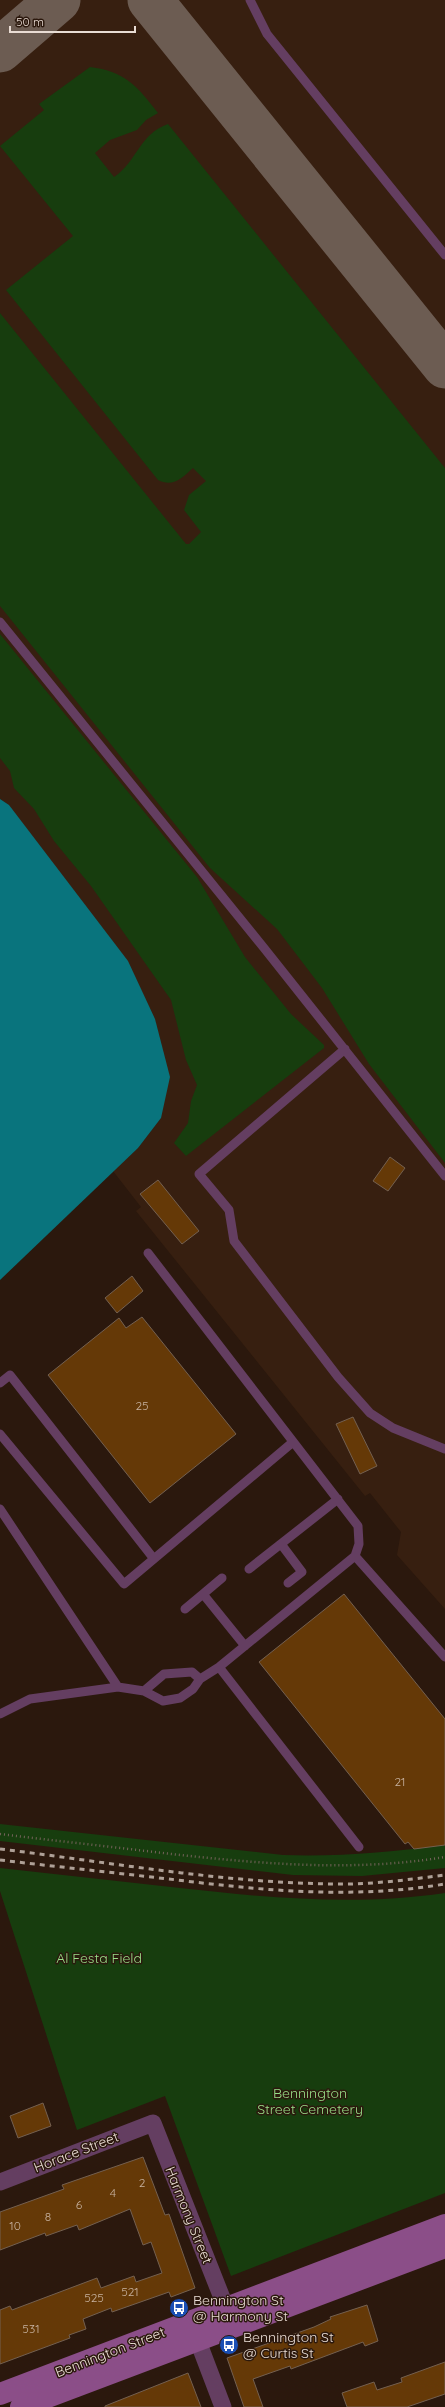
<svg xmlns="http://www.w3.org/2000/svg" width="445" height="2407" viewBox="0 0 445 2407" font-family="Quicksand,sans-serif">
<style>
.built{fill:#371f10}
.green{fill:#173d0e}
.water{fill:#09747d}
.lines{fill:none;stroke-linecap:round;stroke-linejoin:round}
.taxiway{stroke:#6c5c52;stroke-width:45}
.building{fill:#653907;stroke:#746050}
.path{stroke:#74635a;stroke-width:2.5;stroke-dasharray:1 3;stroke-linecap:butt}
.service{stroke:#643e61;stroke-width:9}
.minor{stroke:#643e61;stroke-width:17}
.secondary{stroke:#8b4e88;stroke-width:22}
.rail{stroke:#aea097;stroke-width:3;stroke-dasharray:5 5;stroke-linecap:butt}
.labels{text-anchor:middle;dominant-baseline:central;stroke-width:3;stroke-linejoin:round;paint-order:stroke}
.number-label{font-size:12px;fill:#c8b3a1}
.park-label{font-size:14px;fill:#98df88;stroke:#2b180d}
.street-label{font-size:14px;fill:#e9dcd4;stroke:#2b180d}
.poi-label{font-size:14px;fill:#e9dcd4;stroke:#2b180d;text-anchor:start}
</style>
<rect width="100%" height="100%" fill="#2b180d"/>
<path class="built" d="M0,0H445V1609L397,1555L401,1532L370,1493L365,1496L136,1211L141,1207L113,1171L138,1148L161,1118L9,805L0,799Z"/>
<path class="green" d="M90,67C125,71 138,87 158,113L146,120L137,130L110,140L95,153L114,177C138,161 138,135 168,124L445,468V1163L369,1064L322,988L277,929L210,868L0,606V313L186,544H189L201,532L184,510L189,495L206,481L193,468C183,477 173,488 158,480L6,290L73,236L0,146L44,110L39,104Z
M0,634L197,877L245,957L291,1014L324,1045V1048L186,1156L174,1143L188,1123L191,1101L197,1085L186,1060L171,1000L91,886L54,841L34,809L14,788L10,771L0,758Z
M0,1824L283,1855C338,1857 390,1852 445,1845V1868L362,1876L293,1875L0,1841Z
M0,1868C60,1875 120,1881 180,1888C269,1898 357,1906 445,1893V2193L231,2276L165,2096L77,2130L0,1891Z"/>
<path class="water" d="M0,799L9,805L128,961L155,1019L170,1077L161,1118L138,1148L0,1280Z"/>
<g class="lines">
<path class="taxiway" d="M150,0L445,366
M0,50L58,0"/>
</g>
<path class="building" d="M390,1157L405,1168L388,1191L373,1181Z
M158,1180L199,1231L182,1244L140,1194Z
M132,1276L143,1291L117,1313L105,1298Z
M142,1317L236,1434L150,1503L48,1375L119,1318L126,1328Z
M353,1417L377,1466L360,1474L336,1424Z
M344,1594L445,1719V1845L414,1849L408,1842L405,1844L259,1662Z
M43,2103L51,2126L18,2138L10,2116Z
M143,2157L165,2215L169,2214L195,2288L171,2297L169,2292L112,2312L111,2308L83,2319L86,2329L69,2335L70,2338L0,2364V2310L10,2306L12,2310L97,2278L101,2288L134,2276L136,2282L162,2273L151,2242L143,2245L130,2209L79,2230L77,2225L46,2236L45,2233L0,2250V2212L64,2189L62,2185Z
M367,2305L378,2341L365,2346L363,2342L291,2369L290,2366L253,2379L263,2407H244L227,2358L314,2327L331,2319L330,2317Z
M445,2362V2394L407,2407H347L342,2393L374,2382L377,2390L402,2382L401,2378Z
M188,2373L201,2407H105V2406Z"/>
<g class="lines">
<path class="path" d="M0,1834C57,1841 114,1847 171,1854C263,1864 354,1872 445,1857"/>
<path class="service" d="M250,0L267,34L445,255
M0,622L264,948L445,1176
M345,1049L199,1174L229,1210L234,1241L338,1377L370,1413L393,1428L445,1449
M0,1383L10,1375L154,1559
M0,1434L124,1584L293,1442
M0,1509L118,1687
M281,1544L302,1572L288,1583
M355,1556L445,1657
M249,1569L338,1499
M222,1578L203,1594L245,1646
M185,1609L203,1594
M219,1667L359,1847
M144,1691L164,1674L192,1672L200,1679
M0,1714L30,1699L118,1687L144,1691L163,1701L180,1698L193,1689L200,1679L219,1667L355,1556L359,1544L358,1526L148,1253"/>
<path class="minor" d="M0,2182L153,2123L226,2308
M193,2328L223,2407"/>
<path class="secondary" d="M0,2394L445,2225
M21,2407L445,2247"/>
<path class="rail" d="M0,1849C116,1863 234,1885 352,1884C383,1883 414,1879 445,1875
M0,1860C59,1867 118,1873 177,1880C267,1891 355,1899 445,1884"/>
</g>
<defs>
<symbol id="bus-disc" viewBox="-11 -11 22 22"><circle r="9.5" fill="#1a4fb4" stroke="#2b180d"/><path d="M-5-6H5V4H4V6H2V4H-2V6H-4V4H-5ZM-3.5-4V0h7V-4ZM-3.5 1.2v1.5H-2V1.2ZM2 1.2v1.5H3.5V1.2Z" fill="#fff"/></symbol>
</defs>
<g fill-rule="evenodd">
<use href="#bus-disc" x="168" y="2297" width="22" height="22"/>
<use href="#bus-disc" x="218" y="2334" width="22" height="22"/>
</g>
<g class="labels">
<g class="number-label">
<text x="142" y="1405">25</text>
<text x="400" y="1781">21</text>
<text x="142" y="2182">2</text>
<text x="113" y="2192">4</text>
<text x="79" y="2204">6</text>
<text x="48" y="2216">8</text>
<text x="15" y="2225">10</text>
<text x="130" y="2291">521</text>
<text x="94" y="2297">525</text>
<text x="31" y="2328">531</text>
</g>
<g class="park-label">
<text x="99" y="1958">Al Festa Field</text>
<text x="310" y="2093">Bennington<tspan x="310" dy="16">Street Cemetery</tspan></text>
</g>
<g class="street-label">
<text transform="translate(76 2152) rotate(-21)">Horace Street</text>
<text transform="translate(189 2215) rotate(68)">Harmony Street</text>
<text transform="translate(110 2352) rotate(-21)">Bennington Street</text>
</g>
<g class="poi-label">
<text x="193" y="2300">Bennington St<tspan x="193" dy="16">@ Harmony St</tspan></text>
<text x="243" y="2337">Bennington St<tspan x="243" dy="16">@ Curtis St</tspan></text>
</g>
</g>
<path d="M10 26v6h125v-6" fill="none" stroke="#e9dcd4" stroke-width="2"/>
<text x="16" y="26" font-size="12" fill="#e9dcd4" stroke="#2b180d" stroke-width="3" paint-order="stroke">50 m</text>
</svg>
